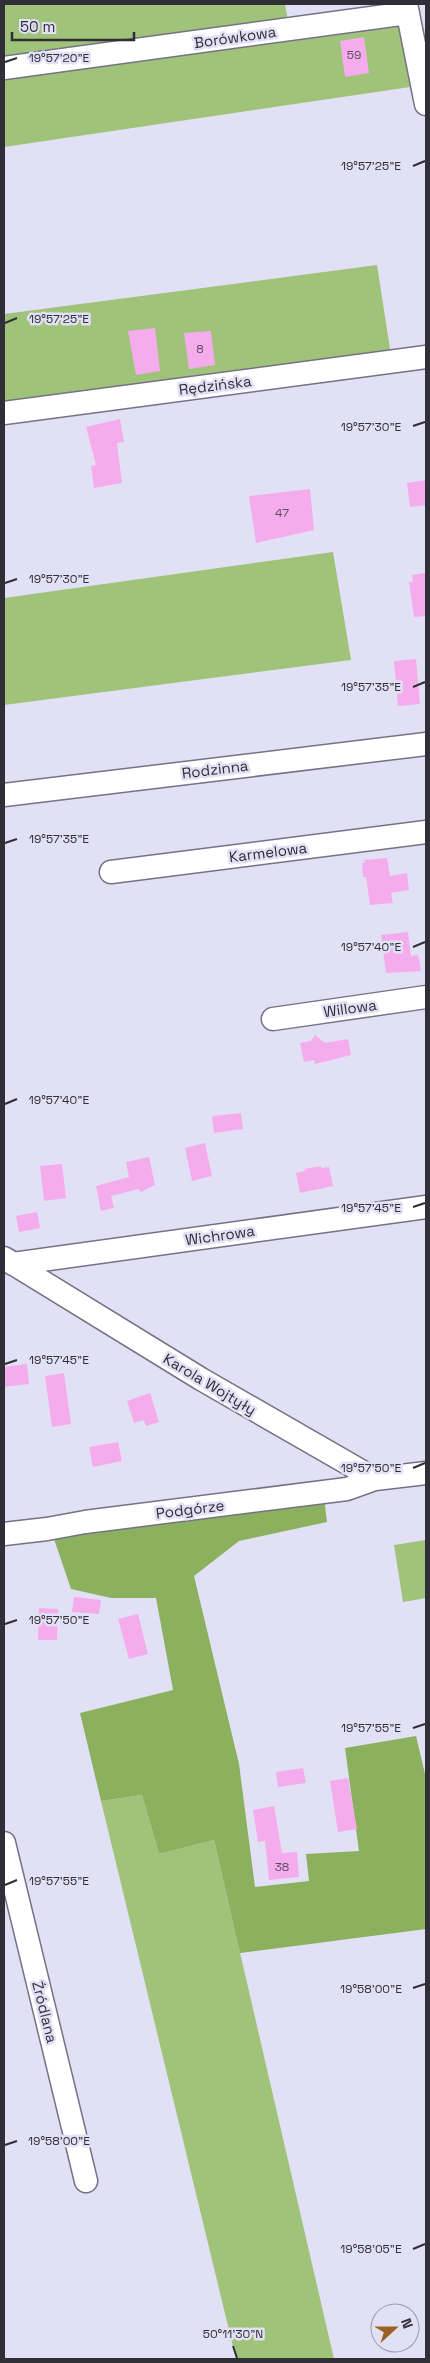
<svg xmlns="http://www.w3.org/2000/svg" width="430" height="2363" viewBox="0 0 430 2363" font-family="'Space Grotesk',sans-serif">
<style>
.green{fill:#a0c37a}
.forest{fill:#8bb15f}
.building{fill:#f5aced}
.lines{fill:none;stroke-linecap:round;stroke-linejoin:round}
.minor-casing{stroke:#757285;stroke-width:25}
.minor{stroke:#fff;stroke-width:22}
.ticks{fill:none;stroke:#302f37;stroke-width:2}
.labels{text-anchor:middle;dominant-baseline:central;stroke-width:5;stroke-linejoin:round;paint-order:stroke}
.number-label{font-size:12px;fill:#614e64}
.street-label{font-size:15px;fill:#302f37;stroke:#e2e0f5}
.ticks-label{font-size:12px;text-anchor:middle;fill:#302f37;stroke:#e2e0f5;stroke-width:5;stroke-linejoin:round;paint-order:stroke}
</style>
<rect width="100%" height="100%" fill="#e2e0f5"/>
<path class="green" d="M4,4H285L290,32L398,14L410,87L4,147Z
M377,265L393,368L4,414V314Z
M333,552L351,660L4,705V598Z
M426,1540V1598L403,1602L394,1545Z
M142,1795L159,1854L214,1840L334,2359H236L101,1801Z"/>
<path class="forest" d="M324,1498L327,1522L239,1541L194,1576L239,1764L255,1887L309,1881L306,1854L359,1851L345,1748L416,1736L426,1778V1929L240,1953L214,1840L159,1854L142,1795L101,1801L80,1713L173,1690L156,1598H111L71,1589L53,1536Z"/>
<path class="building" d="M364,37L369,73L345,77L340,41Z
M155,328L160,371L136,375L128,331Z
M211,331L215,365L189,369L184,333Z
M120,419L124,442L117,443L122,483L94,488L91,466L96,465L86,427Z
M426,480V505L410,507L407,483Z
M310,489L314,530L256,543L249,496Z
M426,573V616L414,617L409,582H413L412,575Z
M416,659L420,704L398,706L394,661Z
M387,858L390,876L407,873L409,890L391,893L393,903L370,905L366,877H363L362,863H365L364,860Z
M408,932L411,956L418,955L421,971L386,973L381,935Z
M315,1035L325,1043L348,1039L351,1055L315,1064L314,1060L304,1062L300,1043L311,1041Z
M241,1113L243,1129L214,1133L212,1116Z
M205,1143L212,1176L192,1181L185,1148Z
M149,1157L155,1185L141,1192L138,1189L111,1196L114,1208L101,1211L96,1186L129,1177L126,1162Z
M62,1164L66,1198L44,1201L40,1166Z
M321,1166V1168L329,1167L333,1186L300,1193L296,1173L305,1171L304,1169Z
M37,1212L40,1228L19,1232L16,1216Z
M27,1364L29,1384L4,1387V1367Z
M64,1373L71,1424L52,1427L45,1376Z
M150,1393L159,1422L146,1426L144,1420L134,1423L127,1401Z
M118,1442L122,1461L93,1467L89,1447Z
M74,1597L101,1600L99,1614L72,1612Z
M39,1608L58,1609L57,1640H38Z
M138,1614L148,1654L129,1659L118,1619Z
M303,1768L306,1783L278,1787L276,1772Z
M348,1778L357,1829L338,1832L330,1781Z
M274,1806L282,1853L297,1852L299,1877L269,1880L265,1841L258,1842L253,1810Z"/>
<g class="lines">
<defs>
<path id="minor" d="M406,4L426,104
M4,68L408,13
M4,413L426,357
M4,795L426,744
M111,872L426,832
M273,1019L426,997
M4,1258L201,1379L375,1479L426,1473
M13,1264L426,1207
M4,1534L47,1529L85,1522L347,1489L375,1479
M4,1843L86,2181"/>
</defs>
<use href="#minor" class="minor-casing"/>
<use href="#minor" class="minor"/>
</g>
<path class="ticks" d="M5,62L17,58M413,166L425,161M5,323L17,318M413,426L425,422M5,583L17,579M413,687L425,682M5,843L17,839M413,947L425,942M5,1104L17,1099M413,1207L425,1203M5,1364L17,1360M413,1468L425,1463M5,1624L17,1620M413,1728L425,1724M5,1885L17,1880M413,1988L425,1984M5,2145L17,2141M413,2249L425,2244M233,2346L237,2358"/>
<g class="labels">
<g class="number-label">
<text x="354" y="55">59</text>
<text x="200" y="349">8</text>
<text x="282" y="513">47</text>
<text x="282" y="1867">38</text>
</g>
<g class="street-label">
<text transform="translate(235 37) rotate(-8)">Borówkowa</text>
<text transform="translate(215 385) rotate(-7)">Rędzińska</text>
<text transform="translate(215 769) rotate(-7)">Rodzinna</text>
<text transform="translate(268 852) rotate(-7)">Karmelowa</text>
<text transform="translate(350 1008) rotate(-8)">Willowa</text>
<text transform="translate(220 1235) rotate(-8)">Wichrowa</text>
<text transform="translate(210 1384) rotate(31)">Karola Wojtyły</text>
<text transform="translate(190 1509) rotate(-7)">Podgórze</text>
<text transform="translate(45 2012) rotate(76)">Źródlana</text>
</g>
</g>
<g class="ticks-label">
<text x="59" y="62">19°57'20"E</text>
<text x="371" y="170">19°57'25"E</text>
<text x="59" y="323">19°57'25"E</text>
<text x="371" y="431">19°57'30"E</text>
<text x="59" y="583">19°57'30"E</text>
<text x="371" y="691">19°57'35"E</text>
<text x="59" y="843">19°57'35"E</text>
<text x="371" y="951">19°57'40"E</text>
<text x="59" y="1104">19°57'40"E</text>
<text x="371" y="1212">19°57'45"E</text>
<text x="59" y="1364">19°57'45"E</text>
<text x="371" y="1472">19°57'50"E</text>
<text x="59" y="1624">19°57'50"E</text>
<text x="371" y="1732">19°57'55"E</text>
<text x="59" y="1885">19°57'55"E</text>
<text x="371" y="1993">19°58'00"E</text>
<text x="59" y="2145">19°58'00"E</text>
<text x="371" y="2253">19°58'05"E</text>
<text x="233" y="2338">50°11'30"N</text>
</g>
<rect width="430" height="2363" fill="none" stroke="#302f37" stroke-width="10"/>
<g transform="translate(395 2328) rotate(69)"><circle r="24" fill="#e2e0f5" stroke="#9b99a9"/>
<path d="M0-4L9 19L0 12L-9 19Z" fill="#9c6022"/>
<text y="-8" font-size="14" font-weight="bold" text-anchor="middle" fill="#302f37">N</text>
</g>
<path d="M12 32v8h122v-8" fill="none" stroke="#302f37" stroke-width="2.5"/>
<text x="20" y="32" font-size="15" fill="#302f37" stroke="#e2e0f5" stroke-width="4" paint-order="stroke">50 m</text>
</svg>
